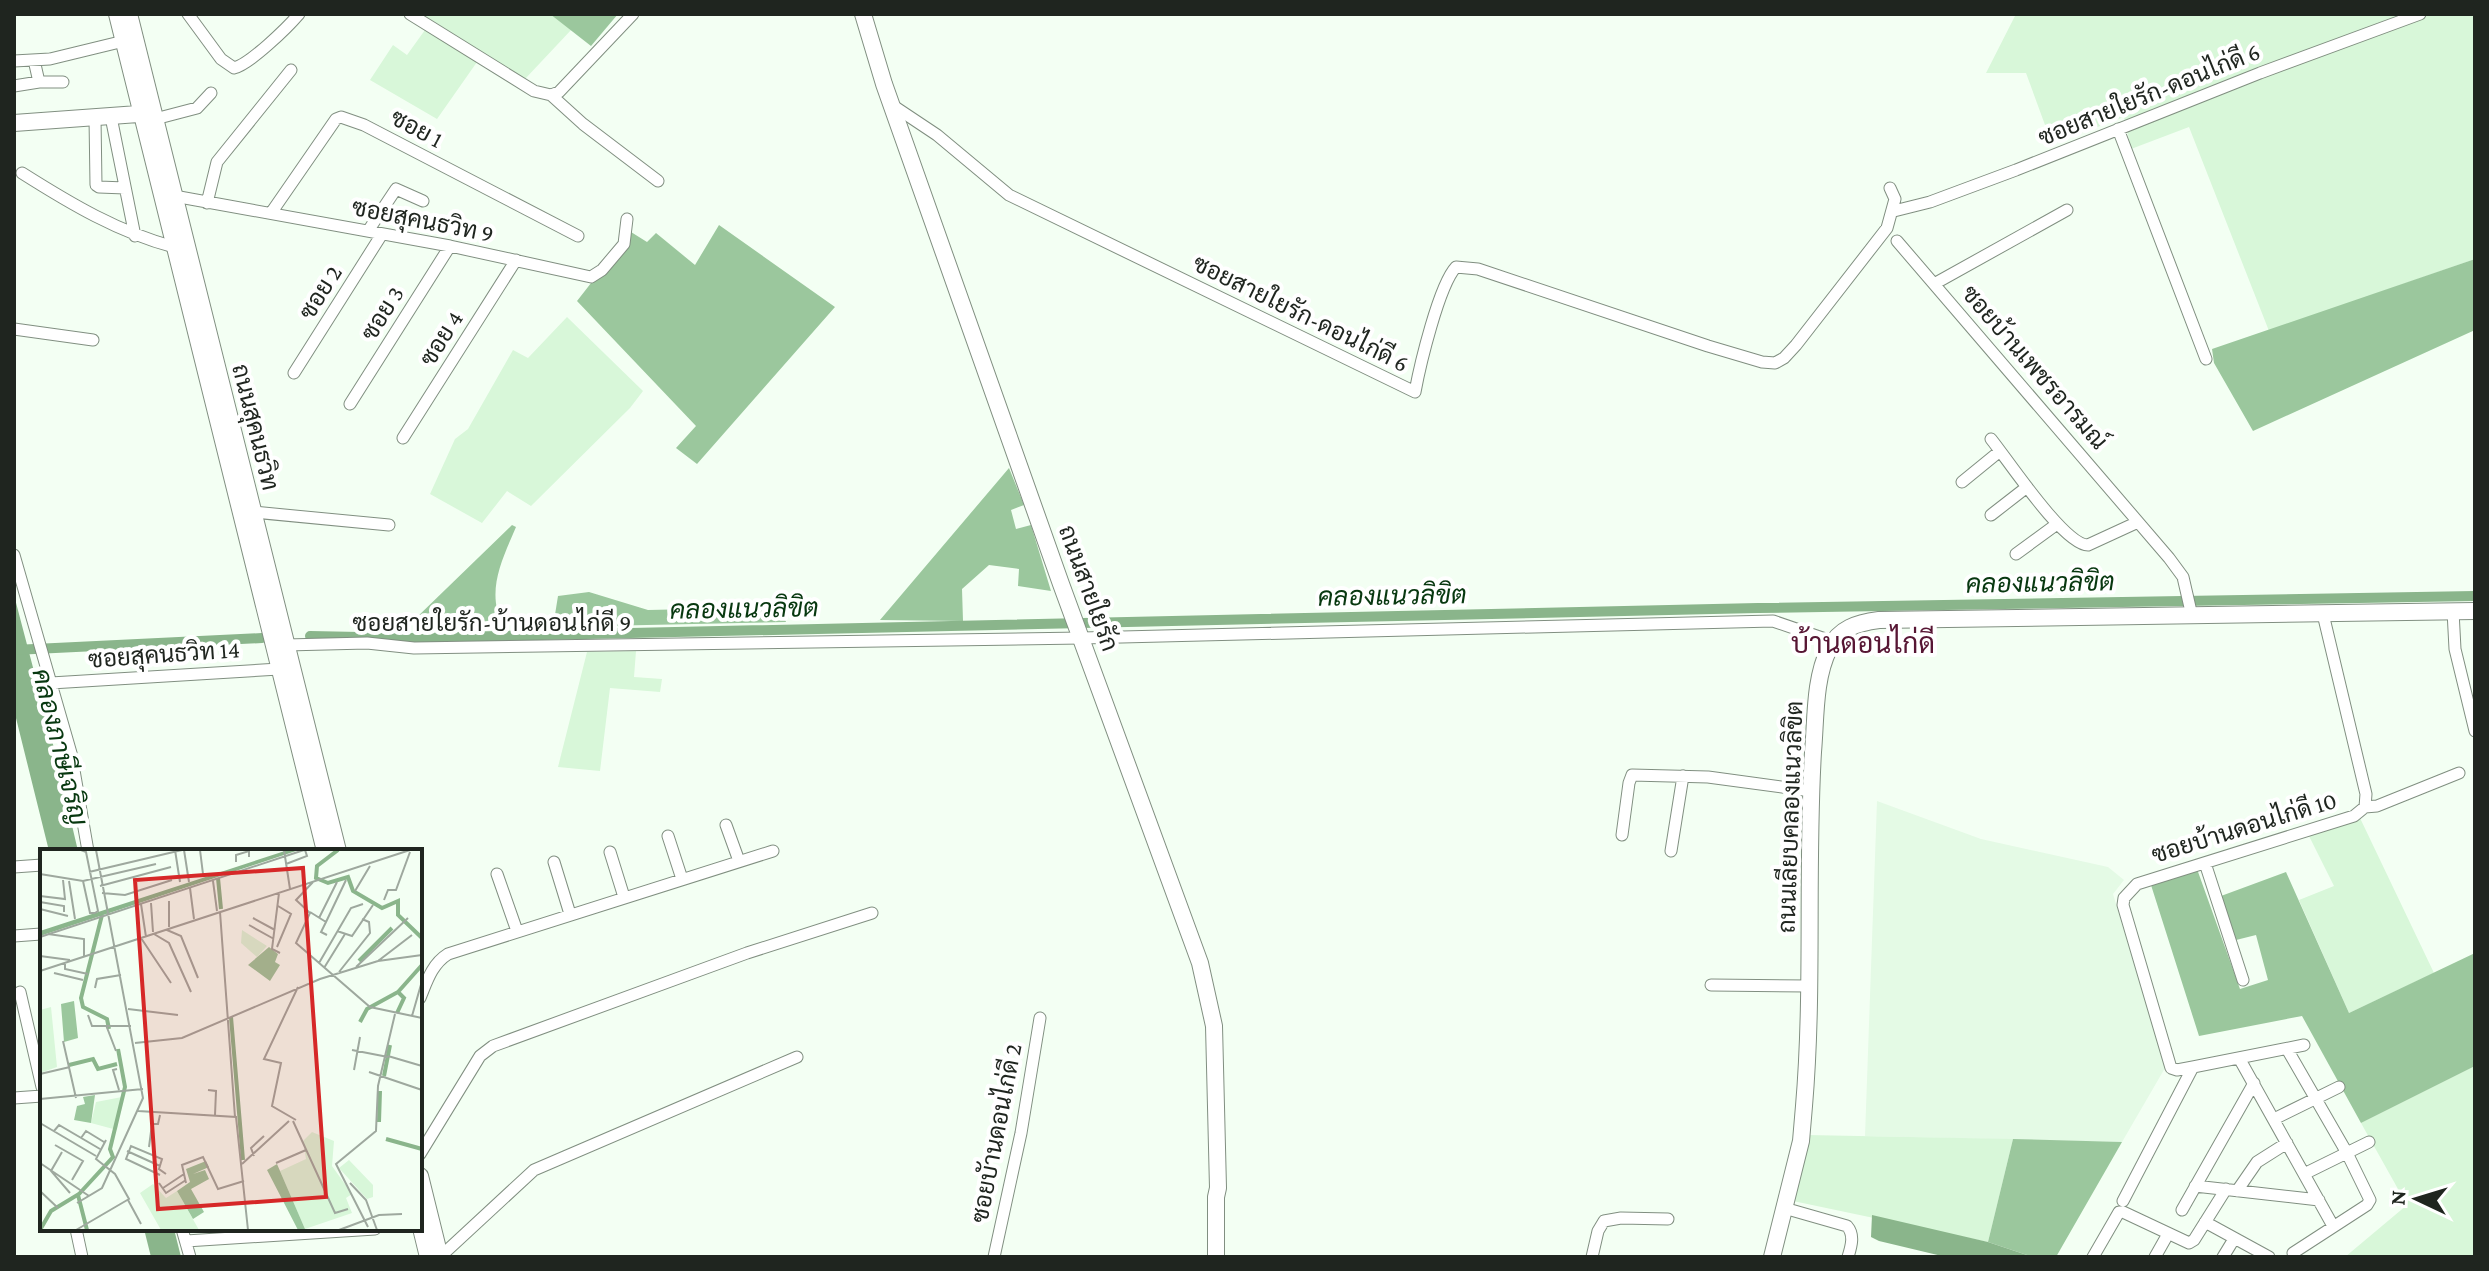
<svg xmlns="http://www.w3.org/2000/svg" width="2489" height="1271" viewBox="0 0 2489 1271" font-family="'Crimson Pro',Sarabun,serif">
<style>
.built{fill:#e4fae5}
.green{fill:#d8f7d9}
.forest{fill:#9bc79d}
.water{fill:#8ab58b}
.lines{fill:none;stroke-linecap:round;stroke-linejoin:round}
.canal{stroke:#8ab58b;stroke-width:10}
.street-casing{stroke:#818f81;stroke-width:13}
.secondary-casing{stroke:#818f81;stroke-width:18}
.street{stroke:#fff;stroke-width:11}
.secondary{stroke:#fff;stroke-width:16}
.labels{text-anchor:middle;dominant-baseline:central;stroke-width:8;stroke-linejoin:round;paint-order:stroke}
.street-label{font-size:24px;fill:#1f251f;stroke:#fff}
.water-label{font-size:26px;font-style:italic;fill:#083810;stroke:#fff}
.quarter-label{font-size:28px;fill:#571634;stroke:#fff}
.inset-river{fill:none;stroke:#8ab58b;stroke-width:4}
.inset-road{fill:none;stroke:#9ea89e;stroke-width:2}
.view{fill:#d62828;fill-opacity:0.15;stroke:#d62828;stroke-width:4}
.inset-edge{fill:none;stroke:#1f251f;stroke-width:4}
</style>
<rect width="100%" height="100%" fill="#f3fff3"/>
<path class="built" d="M1877,801L1981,839L2108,867L2124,880L2113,894L2165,1068L2122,1142L1865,1136Z"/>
<path class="green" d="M422,14H550L572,29L525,79Z
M2016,14H2475V259L2269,331L2189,127L2131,149L2124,117L2052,144L2026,73H1986Z
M425,30L477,62L437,119L370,80L393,45L407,55Z
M567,317L643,391L630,408L531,506L507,491L482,523L430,494L455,439L468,429L513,350L528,358Z
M636,651L634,677L662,679L660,692L610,688L600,771L558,767L587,652Z
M2360,818L2434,973L2349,1013L2299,900L2334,886L2309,836Z
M2475,1066V1257H2345L2407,1205L2361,1123Z
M1807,1135L2013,1139L1988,1242L1793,1201Z"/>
<path class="forest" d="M550,14H618L591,46Z
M719,225L835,307L697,464L676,448L696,426L577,301L631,232L647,242L656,233L695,265Z
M2475,259V330L2253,431L2214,363L2212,349Z
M1009,468L1024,505L1011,510L1016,529L1031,525L1051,591L1018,586L1019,569L989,565L962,589L963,621L880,620Z
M512,525L516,527C501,562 486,591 503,627L493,630L413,632L415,619Z
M589,592L648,610L781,607L786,622L553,627L558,596Z
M2197,869L2240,989L2268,980L2256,935L2236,940L2221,896L2286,872L2349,1013L2475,953V1066L2361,1123L2302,1016L2199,1036L2151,885Z
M2013,1139L2122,1142L2056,1257H2033L1988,1242Z"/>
<path class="water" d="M14,595L52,740L78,851H49L14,710Z
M1872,1215L1988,1242L2033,1257H1946L1879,1241L1871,1237Z
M144,1229H174L181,1257H151Z"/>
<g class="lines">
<path class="canal" d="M310,636L410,638L1758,608L2475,596
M14,650L262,638"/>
<defs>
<path id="street" d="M188,14L221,59L234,68C250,64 287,28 299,14
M410,14L534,91L551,95L559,92L633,14
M14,61L50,59L124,41
M39,82H63
M14,86L39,82L34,60
M551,95L583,124L658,181
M892,105L937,135L1009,195L1415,392C1420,365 1439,285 1456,267L1478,269L1708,346L1762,362L1775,363L1784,358L1796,345L1887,228L1895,199L1890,188
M111,117L135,236
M95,118L96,185L99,187L125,188
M155,119L197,108L211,93
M2118,129L2206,359
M22,173C71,204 118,232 174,247
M174,196L450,246L591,277L602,270L624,244L627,219
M207,203L217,162L291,70
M1894,211L1930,202L2016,170L2260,73L2420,14
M271,213L336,119L341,117L364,125L578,236
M368,231L396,189L423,201
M1897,241L2169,558L2183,577L2192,616
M1934,284L2067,210
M14,329L93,340
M294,373L382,234
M350,404L450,246
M403,438L516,260
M1991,439C2008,460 2064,545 2088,545L2138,522
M1962,482L2000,451
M253,512L389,525
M1991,515L2027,487
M2016,554L2057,524
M14,555L71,753L88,851
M2453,611L2455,649L2475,731
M286,645L367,643L414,648L1082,638L1773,621L1834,642
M51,683L279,669
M2365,807L2377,806L2459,773
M726,825L739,861
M1622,835L1629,783L1632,775L1708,777L1811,791
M668,836L682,879
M1671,851L1683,776
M610,852L624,897
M554,862L570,914
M2205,863L2243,980
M14,867L42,865
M497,874L517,931
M14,936L41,934
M1711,985L1808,986
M20,992L42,1087
M420,998C427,981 432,964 448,954L773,851
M2304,1045L2193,1067L2177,1070L2171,1068L2123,905L2124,898L2137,884L2354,816L2365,807L2366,794L2323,614
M2287,1049L2347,1153L2370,1200L2367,1205L2293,1253
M2239,1058L2333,1226
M14,1098L42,1096
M2274,1119L2339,1087
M420,1154L480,1056L493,1046L747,953L872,913
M2304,1174L2369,1142
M2195,1186L2319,1200
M2237,1191L2257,1162L2287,1143
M2123,1201L2193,1067
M1784,1208L1847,1226C1855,1235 1851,1247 1848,1257
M2182,1210L2254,1083
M2205,1222L2269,1257
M76,1229L82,1257
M182,1229L190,1257
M186,1241L375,1229
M440,1257L534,1170L797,1057
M994,1257L1021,1133L1040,1018
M1592,1257L1598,1231L1604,1221L1621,1218L1668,1219
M2093,1257L2119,1212H2123L2189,1243L2194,1240L2226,1189
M2155,1257L2168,1234
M2223,1257L2234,1239"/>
<path id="secondary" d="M117,14L325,851
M129,14L338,851
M863,14L884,84L1061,584L1200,963L1214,1026L1218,1188L1216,1197V1257
M14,123L152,113
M420,1176L440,1257
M420,1224L428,1257
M1772,1257L1801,1141L1804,1106C1814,989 1806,870 1813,752C1816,719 1814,679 1829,649C1839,628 1857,623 1879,620L2475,611"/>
</defs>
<use href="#street" class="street-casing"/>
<use href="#secondary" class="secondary-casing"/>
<use href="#street" class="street"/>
<use href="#secondary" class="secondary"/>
</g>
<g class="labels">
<g class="street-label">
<text transform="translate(2149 94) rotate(-22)">ซอยสายใยรัก-ดอนไก่ดี 6</text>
<text transform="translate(417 128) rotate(28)">ซอย 1</text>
<text transform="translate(423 220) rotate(11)">ซอยสุคนธวิท 9</text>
<text transform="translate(320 292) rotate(-58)">ซอย 2</text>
<text transform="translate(382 313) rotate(-58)">ซอย 3</text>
<text transform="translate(1301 313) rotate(26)">ซอยสายใยรัก-ดอนไก่ดี 6</text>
<text transform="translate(441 338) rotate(-58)">ซอย 4</text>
<text transform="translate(2035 367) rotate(49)">ซอยบ้านเพชรอารมณ์</text>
<text transform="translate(256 427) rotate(76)">ถนนสุคนธวิท</text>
<text transform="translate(1089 588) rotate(70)">ถนนสายใยรัก</text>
<text x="492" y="622">ซอยสายใยรัก-บ้านดอนไก่ดี 9</text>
<text transform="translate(164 654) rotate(-4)">ซอยสุคนธวิท 14</text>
<text transform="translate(1790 817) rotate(-88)">ถนนเลียบคลองแนวลิขิต</text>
<text transform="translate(2244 827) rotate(-17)">ซอยบ้านดอนไก่ดี 10</text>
<text transform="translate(996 1133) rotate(-79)">ซอยบัานดอนไก่ดี 2</text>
</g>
<g class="water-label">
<text transform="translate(2040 583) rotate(-1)">คลองแนวลิขิต</text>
<text transform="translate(1392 596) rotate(-1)">คลองแนวลิขิต</text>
<text transform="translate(744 609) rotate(-1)">คลองแนวลิขิต</text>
<text transform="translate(60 747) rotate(76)">คลองภาษีเจริญ</text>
</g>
<g class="quarter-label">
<text x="1863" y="643">บ้านดอนไก่ดี</text>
</g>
</g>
<g transform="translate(40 849)">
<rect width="382" height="382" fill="#f3fff3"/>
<path d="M202,81L227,97L217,108L201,94ZM11,158L17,218L0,224V161ZM82,248L77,281L51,274L56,253ZM272,283L294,292L292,317L312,345L306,349L312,364L265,380L240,322L266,310L263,292ZM309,311L333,336V348L327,350L299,319ZM113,335L126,349L137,342L159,381H121L100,344Z" fill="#d8f7d9"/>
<path d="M229,98L238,105L235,113L240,116L230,132L208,116ZM34,152L38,189L24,193L21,155ZM55,246L51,274L34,271L37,257L45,255L43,248ZM166,312L169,318L153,325L165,321L169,330L151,340L164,363L153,370L137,342L150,333L146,320ZM237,315L265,380L258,381L227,321Z" fill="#9bc79d"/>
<path d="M248,1H259L0,87V82Z" fill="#8ab58b"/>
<path class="inset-river" d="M298,1L277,17L276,29L288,34L308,28L313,42L342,59L358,52V66L382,89M178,29L181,60M62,66L41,149L43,158L67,170L69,180M319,112L352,79M357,164L364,149L358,143M191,168L203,311M320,173L327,160L358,143L382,116M29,216L53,210L58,220L77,215M344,227L350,196M339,273L340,242M346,290L382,300M38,346L47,381M0,381L11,362L39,345L73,308L70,300L85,238L78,200"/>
<path class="inset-road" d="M41,1L46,3L58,62L55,64M135,1L140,33M144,1L149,33M160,1L163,25M244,1L250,40M196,13V6L209,2V8M246,15L267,7L265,1M49,23L142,1M0,25L43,32L116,15M29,32L35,70M43,32L50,64H55M173,32L177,62M273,33L256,51L270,64L256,94L330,158L382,169M60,37L131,18M150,39L154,70M315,42L330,17M62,44L85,46L132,31M239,44L232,100L240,104M0,47L25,50L23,31M344,51L348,41H356L370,3M0,53L24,57V63M111,54L113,83M101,55L106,88M0,60L28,67M180,63L195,268M270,63L286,73L281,83L287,86M213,69L235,81M279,69L297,33M286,73L306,31M209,76L234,90M129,78V52M127,81L141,87L158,129M297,82L312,87L333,56M8,85L44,90V107M114,85L129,94L151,143M0,88L264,1M101,89L131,134M237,98L251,65L238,57M0,107L30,111M338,112L372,86M25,114V120L48,125M279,114L311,59L323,55M316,118L368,69M284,119L305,85M0,122L370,1M299,123L330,84L329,73L322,70M14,124L43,131M55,139L57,130L81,126M88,160L138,166M48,166L52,177H91M372,167L382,132M66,176L76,202M23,192L36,249M95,194L142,189L280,130L338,112L382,106M312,201L348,208M348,207L382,217M77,220L73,221L79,241M314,221L320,188M329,223L382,241M0,225L30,218M168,241L176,242L175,266M0,250L103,240M98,262L196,268L208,381M256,271L232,257L241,214L224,210L258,138M253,272L295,364L308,360M0,274L56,307M14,282L19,276L60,300M41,289L46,282L64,293M15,296L43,312L32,331M109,298L112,275H118L120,266M87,302L120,317M22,303L11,322L30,344M214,307L211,299L224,287M0,314L49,347M236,314L266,301M202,315L249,272M120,326L86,310L91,297L122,310L119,320L126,325M119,334L126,344L146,331M146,334L142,316L163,308L178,340L204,332M310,334L326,351L337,381M123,339L144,325M0,342L18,359M88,351L101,375M37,354L62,339L103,249L56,1M328,378L296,315L336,282L338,237L355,165M36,381L89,350L75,325L56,310L66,291M299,381L339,366L362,365"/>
<path class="view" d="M263,19L286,348L118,360L95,31Z"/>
<rect width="382" height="382" class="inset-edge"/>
</g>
<rect width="2489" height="1271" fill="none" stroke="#1f251f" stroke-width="32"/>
<g transform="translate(2417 1199) rotate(274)" stroke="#ffffff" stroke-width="6" paint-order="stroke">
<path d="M0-6L14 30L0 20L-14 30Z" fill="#1f251f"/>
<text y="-12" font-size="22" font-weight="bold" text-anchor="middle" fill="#1f251f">N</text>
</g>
</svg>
